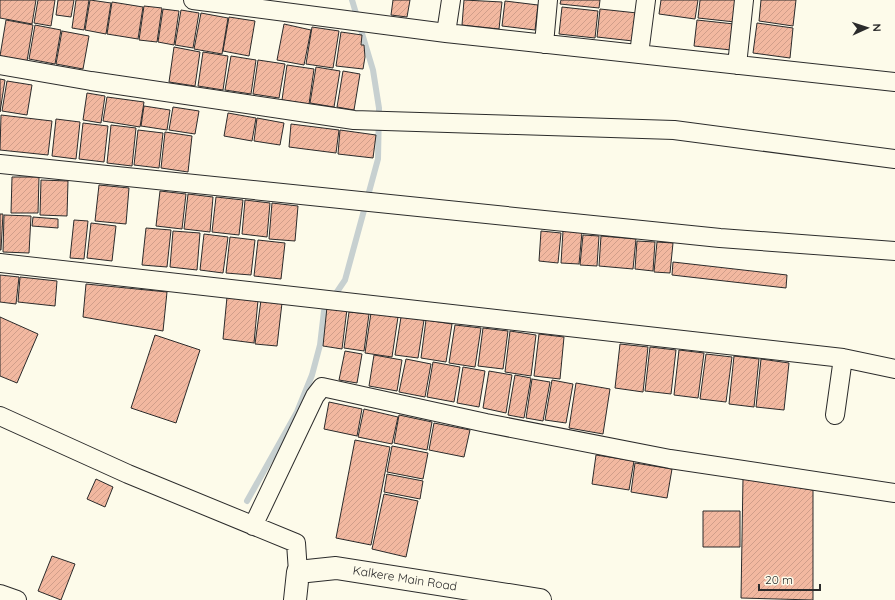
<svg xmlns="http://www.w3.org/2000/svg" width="895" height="600" viewBox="0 0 895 600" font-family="Quicksand,sans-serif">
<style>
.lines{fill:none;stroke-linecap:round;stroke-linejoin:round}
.stream{stroke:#c7d0d0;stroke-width:6}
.building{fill:url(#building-hatch);stroke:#2b2b2b}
.minor-casing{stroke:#2b2b2b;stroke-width:20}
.tertiary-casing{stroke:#2b2b2b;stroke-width:24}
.minor{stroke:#fdfbea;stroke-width:18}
.tertiary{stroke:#fdfbea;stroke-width:22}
.labels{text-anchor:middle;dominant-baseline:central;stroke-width:3;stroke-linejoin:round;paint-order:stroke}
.street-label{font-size:12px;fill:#2b2b2b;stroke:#fdfbea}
</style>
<defs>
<pattern id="building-hatch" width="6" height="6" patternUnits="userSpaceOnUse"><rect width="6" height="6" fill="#f2b8a0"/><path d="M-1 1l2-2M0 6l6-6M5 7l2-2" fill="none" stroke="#d09e8a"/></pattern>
</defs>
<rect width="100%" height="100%" fill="#fdfbea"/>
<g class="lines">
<path class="stream" d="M247,501L297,412L312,375L320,345L324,311L345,280L378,159L379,108L373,70L352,0"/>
</g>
<path class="building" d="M0,0H36L32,24L0,18Z
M38,0H55L51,26L34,23Z
M58,0H74L71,17L56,15Z
M76,0H89L84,30L72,28Z
M90,0L111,3L106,34L85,30Z
M393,0H410L407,17L391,15Z
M464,0L502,2L499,29L462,25Z
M561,0H600L599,8L560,4Z
M661,0H698L695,19L659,14Z
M700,0H737L735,22L698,18Z
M761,0H796L793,26L759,21Z
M505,1L538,5L535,30L502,26Z
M112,2L143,7L138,39L107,34Z
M144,6L162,8L157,42L139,40Z
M562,7L598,11L595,38L559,34Z
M163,9L179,11L174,45L158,42Z
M600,9L637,13L633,41L597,37Z
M181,10L199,13L193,48L175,45Z
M201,13L228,18L222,54L194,49Z
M229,17L255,21L249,56L223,51Z
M6,20L33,25L27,61L0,56Z
M697,20L734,24L731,50L694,46Z
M757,23L793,28L790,58L753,53Z
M284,24L311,30L304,65L277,60Z
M35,25L61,30L55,64L29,59Z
M312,27L339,31L333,68L306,64Z
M62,31L89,36L83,69L56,64Z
M341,32L362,35L361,45H364L365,57L363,69L336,66Z
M174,47L200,52L195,86L169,82Z
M203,52L228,56L223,90L198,86Z
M231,56L256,60L251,94L225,90Z
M258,60L285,64L279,98L253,94Z
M287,65L314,69L309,104L282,100Z
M316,67L340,71L334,107L310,103Z
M343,71L360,74L354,110L337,107Z
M0,79L5,80L0,112Z
M7,81L32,85L27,115L2,111Z
M87,93L105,96L101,123L83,120Z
M107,97L144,102L140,127L103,121Z
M144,106L170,110L167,130L141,126Z
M173,107L199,111L195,134L169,130Z
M228,113L256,118L252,141L224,136Z
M1,115L52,121L48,155L0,150Z
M257,118L284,123L280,145L254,141Z
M56,119L80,122L76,159L52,156Z
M83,123L108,126L104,162L79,159Z
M291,124L339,130L336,153L289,147Z
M111,125L136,128L132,166L107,163Z
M138,130L163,133L159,168L134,165Z
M340,130L376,135L373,158L338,154Z
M165,132L192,136L188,172L161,168Z
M12,177H39L38,213H11Z
M41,180L68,181L67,216L40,215Z
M99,185L129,188L126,224L95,221Z
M160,191L186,194L182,229L156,226Z
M188,194L213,197L210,232L184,229Z
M216,197L243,200L239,235L212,232Z
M245,200L270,203L267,237L242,234Z
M272,203L298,206L295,241L269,239Z
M0,214H3L1,250H0Z
M4,215L31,216L29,253L3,252Z
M33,217L58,219V228L32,226Z
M74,220L88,221L84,259L70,258Z
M91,223L116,226L112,261L87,258Z
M146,228L171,230L167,267L142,265Z
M173,231L200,233L197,270L170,267Z
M541,231L561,233L558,263L539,261Z
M563,231L582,232L579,264L561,263Z
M204,234L228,237L223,273L200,270Z
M583,235L599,236L597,266L580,265Z
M601,236L636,239L633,269L599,266Z
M230,237L255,240L251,275L226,273Z
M258,240L285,243L281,279L254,276Z
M637,241L655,242L653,271L635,269Z
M657,242L673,243L670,273L654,272Z
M673,262L787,275L786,288L672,275Z
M0,275L19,277L16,304L0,302Z
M20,277L57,281L55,306L18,302Z
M86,284L167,292L163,331L83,317Z
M227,297L258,300L254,343L223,339Z
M261,300L282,303L277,346L255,344Z
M327,307L347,309L342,349L323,346Z
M349,312L369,314L364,351L344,348Z
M371,313L398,317L392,357L365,353Z
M0,317L38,334L17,383L0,376Z
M401,317L424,320L418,358L395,355Z
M426,320L452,324L446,362L421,358Z
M455,325L481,328L475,367L449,363Z
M483,328L508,331L503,369L478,366Z
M510,331L536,335L531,376L505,372Z
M539,334L564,337L560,379L534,376Z
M155,335L200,350L176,423L131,408Z
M620,344L648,347L643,392L615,388Z
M650,347L676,350L671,394L645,391Z
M679,350L704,353L698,398L674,395Z
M345,351L362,354L357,383L339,380Z
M706,354L732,357L726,402L700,399Z
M374,355L402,360L397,391L369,386Z
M734,356L759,359L754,407L729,404Z
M406,359L431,364L425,397L399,392Z
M761,359L789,363L784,410L756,407Z
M433,362L460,367L454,402L427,397Z
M463,367L485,371L479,407L457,403Z
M489,371L512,375L506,413L483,408Z
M515,375L531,378L524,418L508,415Z
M532,379L550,382L543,421L526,418Z
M552,380L573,384L566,423L545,420Z
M576,383L610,389L603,434L569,428Z
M329,402L362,409L357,436L324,429Z
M364,409L398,417L392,444L358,437Z
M399,415L432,422L427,450L394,443Z
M434,423L470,430L464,457L429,450Z
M355,440L390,447L371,545L336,538Z
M392,446L428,453L423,479L387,472Z
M596,455L634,461L629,490L592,484Z
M635,463L672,469L667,498L631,492Z
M387,474L423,481L420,499L384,492Z
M743,478L813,490V600L741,598Z
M96,479L113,487L105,507L87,499Z
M384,494L418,501L406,557L372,549Z
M703,511H740V547H703Z
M52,556L75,564L61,600L38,591Z"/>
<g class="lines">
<defs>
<path id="minor" d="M193,0L446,33L895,82
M446,33L451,0
M544,44L548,0
M639,54L646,0
M0,65L91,81L354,120L674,130L895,159
M737,65L744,0
M0,164L720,238L895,251
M0,263L843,358L895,369
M835,415L843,358
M0,416L128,474L296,543L298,572
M253,526L315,396L322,387L486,423L670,459L895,493
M0,594L17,600"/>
<path id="tertiary" d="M295,600L298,572L336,568L540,600"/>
</defs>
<use href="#minor" class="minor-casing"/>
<use href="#tertiary" class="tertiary-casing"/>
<use href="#minor" class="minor"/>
<use href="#tertiary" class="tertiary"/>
</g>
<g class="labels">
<g class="street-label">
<text transform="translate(405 578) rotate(9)">Kalkere Main Road</text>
</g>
</g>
<g transform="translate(867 28) rotate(87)" stroke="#fdfbea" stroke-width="3" paint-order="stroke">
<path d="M0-3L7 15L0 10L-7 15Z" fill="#2b2b2b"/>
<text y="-6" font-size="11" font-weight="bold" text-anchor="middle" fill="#2b2b2b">N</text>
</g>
<path d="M759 584v6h61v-6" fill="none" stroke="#2b2b2b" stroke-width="2"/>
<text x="765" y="584" font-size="12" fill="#2b2b2b" stroke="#fdfbea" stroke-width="3" paint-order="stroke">20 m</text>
</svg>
